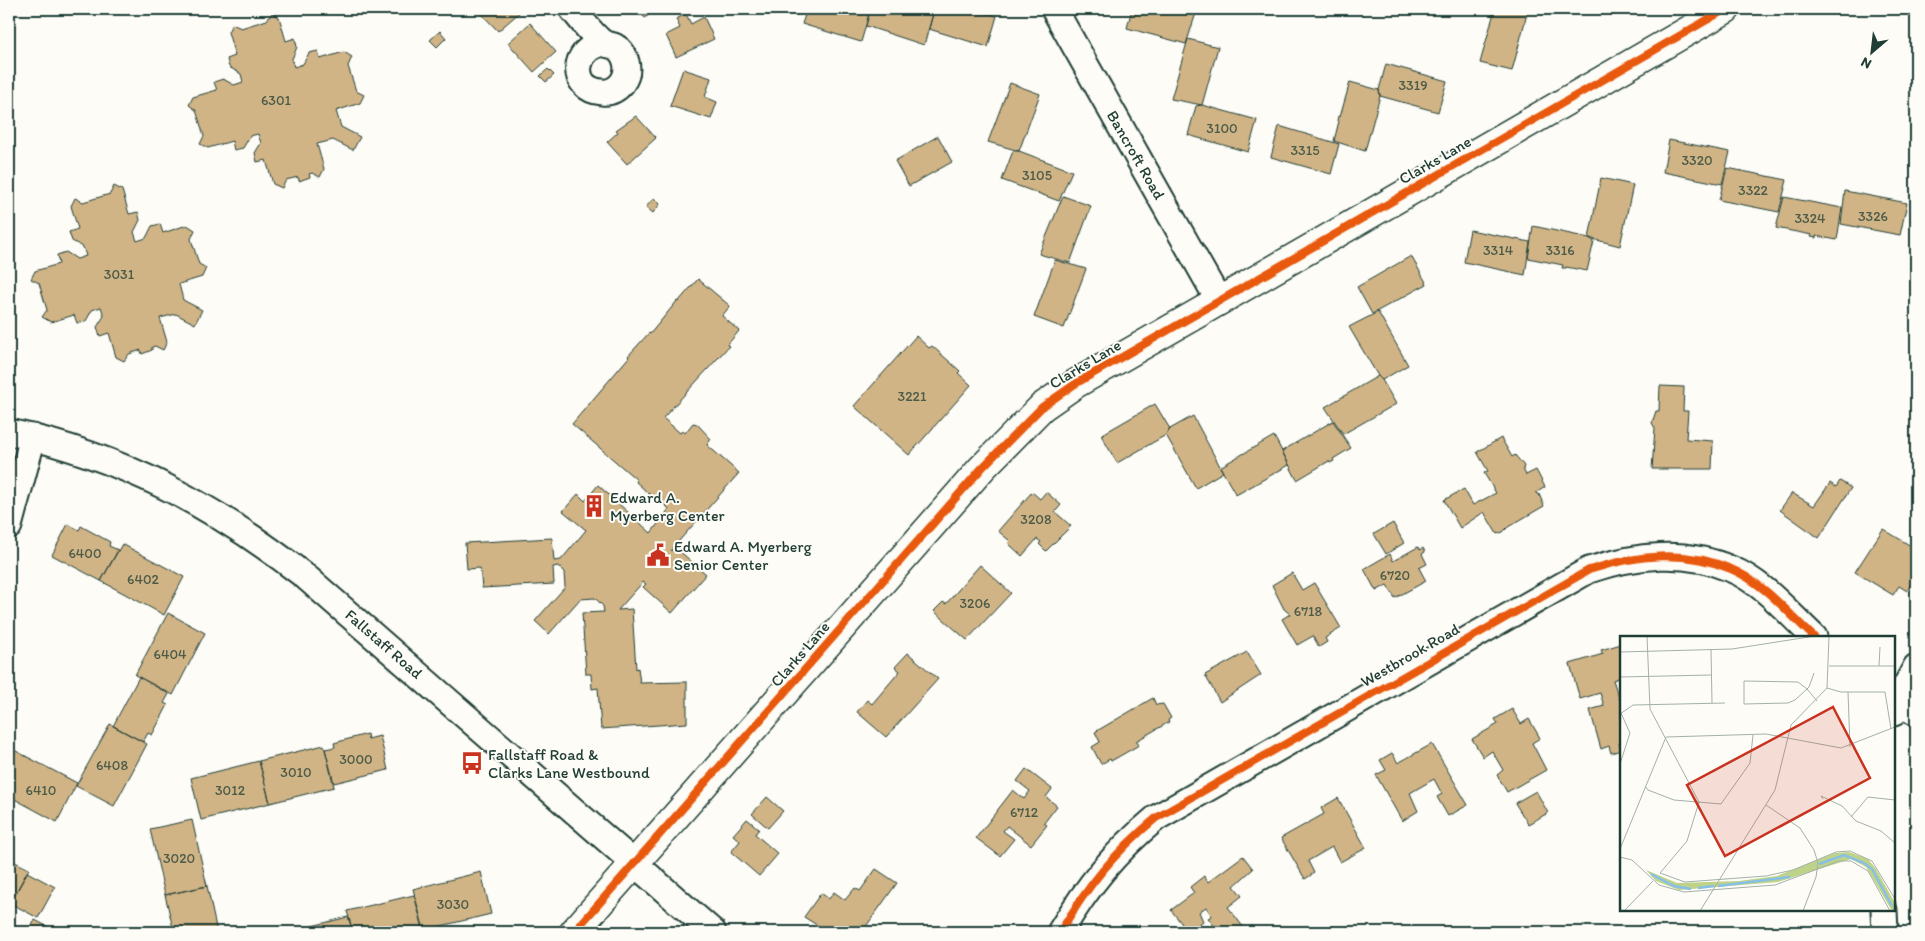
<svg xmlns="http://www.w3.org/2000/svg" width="1925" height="941" viewBox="0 0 1925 941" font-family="Itim,sans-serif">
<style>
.building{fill:#d1b486;stroke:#1f3d34}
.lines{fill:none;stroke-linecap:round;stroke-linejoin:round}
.street-casing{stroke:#1f3d34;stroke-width:29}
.secondary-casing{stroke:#1f3d34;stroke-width:31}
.street{stroke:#fdfcf7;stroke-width:25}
.secondary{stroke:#fdfcf7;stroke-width:28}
.cycleway-casing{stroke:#fdfcf7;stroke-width:11}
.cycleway{stroke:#e8590c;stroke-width:8}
.labels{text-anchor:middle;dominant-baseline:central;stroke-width:4;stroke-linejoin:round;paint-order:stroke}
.number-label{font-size:14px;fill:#4c5b48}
.street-label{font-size:16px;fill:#1f3d34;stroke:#fdfcf7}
.poi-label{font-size:16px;fill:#1f3d34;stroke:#fdfcf7;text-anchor:start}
.inset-river{fill:none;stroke:#87c0e6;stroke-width:2.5}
.inset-road{fill:none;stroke:#a4b0a9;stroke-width:1}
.view{fill:#c8321e;fill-opacity:0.15;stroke:#c8321e;stroke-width:2.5}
.inset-edge{fill:none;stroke:#1f3d34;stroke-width:2.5}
</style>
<rect width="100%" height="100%" fill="#fdfcf7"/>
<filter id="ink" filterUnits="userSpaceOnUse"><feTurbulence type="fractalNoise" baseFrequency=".02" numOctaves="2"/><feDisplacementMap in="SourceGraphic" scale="10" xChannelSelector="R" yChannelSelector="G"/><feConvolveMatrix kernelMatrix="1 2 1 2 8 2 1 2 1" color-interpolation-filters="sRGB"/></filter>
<g filter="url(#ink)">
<path class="building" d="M477,9H517L520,12L498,31Z
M628,9H656L645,18L638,11L633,15Z
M807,9H863L870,11L861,42L802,24Z
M870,9H917L933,14L924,45L866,26Z
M934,9H973L997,16L988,47L929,29Z
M1132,9H1179L1196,13L1186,44L1127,28Z
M1495,9L1528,10L1512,71L1480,63Z
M272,13L279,17L286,41L295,38L297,47L292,59L294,67L303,64L309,53L318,51L320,59L344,52L352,57L348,66L356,91L364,95L360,103L336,111L341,127L360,137L353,150L333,140L317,144L324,169L320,177L312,173L309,174L310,177L299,181L298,177L286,180L282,188L273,184L266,160L257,162L255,153L261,143L258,134L250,136L243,148L234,150L232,141L208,148L200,144L204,136L196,110L189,105L193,97L217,90L214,82L223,79L234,85L243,82L241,74L229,67L227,59L235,56L228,32L232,24L241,28L267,20Z
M686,14L691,24L704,17L714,39L676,57L666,35L680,28L676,19Z
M530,23L556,52L534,72L508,43Z
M440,31L446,38L437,47L430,40Z
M1188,39L1218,47L1202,105L1171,99Z
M1386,64L1447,81L1438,112L1380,96L1379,90Z
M548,69L554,75L546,82L540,76Z
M683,69L711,78L705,97L717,102L711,119L670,106Z
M1350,82L1379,90L1380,96L1365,151L1334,141L1339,121H1337L1338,116L1340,117Z
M1010,83L1040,94L1019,151L988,142Z
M1202,105L1257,120L1248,152L1188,135L1196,106Z
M636,116L656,138L627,164L607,142L618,132L616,130Z
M1279,126L1339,144L1331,174L1271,157Z
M938,136L952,162L909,186L895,161Z
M1669,140L1730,152L1722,184L1663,172Z
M1013,151H1019L1072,171L1059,201L1002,180Z
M1727,168L1787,180L1779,212L1719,200Z
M1601,178L1633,185L1620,246L1589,238Z
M114,186L122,190L129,214L138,212L140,220L134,232L137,241L146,238L152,226L160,224L163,233L187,225L195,230L191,239L199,264L206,268L202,277L179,284L183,300L202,310L195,324L176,314L160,318L167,342L163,350L155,346L152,347V350L142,354L141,350L129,354L124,361L116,357L109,333L100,336L97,327L104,316L101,307L92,310L86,321L77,323L74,315L51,322L42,317L47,310L39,283L31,279L35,271L59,264L57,255L66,252L77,259L86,256L83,247L72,241L69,232L78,229L71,206L75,198L83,202L110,194Z
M1845,191L1907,203L1900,235L1841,224Z
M1063,196L1091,206L1070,263L1039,254Z
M1784,197L1842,208L1837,240L1816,236V238L1811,237L1812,235L1776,228Z
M654,198L660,204L653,213L646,207Z
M1533,226L1589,238L1594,241L1587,271L1566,267V268H1562L1563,265L1528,258Z
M1470,230L1530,242L1525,275L1464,262Z
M1411,256L1427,284L1372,314L1357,287Z
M1055,260L1086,269L1064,328L1034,317Z
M698,279L730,306L722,316L739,331L727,345L729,346L663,418L680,433L682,431L685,433L693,423L697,424L711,439L707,445L739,473L671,550L674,552L677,549L706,574L672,613L643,587L646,584L643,582L618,610L632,609L636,669L638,668L640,683L687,682V723L601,729L598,688L592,689L591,674H586L582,613L604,612L603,606L595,598L580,599L549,634L535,621L565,587L564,572L558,566L553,567L554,584L482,588L480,568L467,569L465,543L552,538L554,561L561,560L586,530L563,511L578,494L585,501L598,485L651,533L669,509L661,501L659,503L636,482L637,480L572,424L629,357L628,356L649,333L650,334L677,301L678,302Z
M1378,312L1408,365L1382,380L1378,376L1349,327Z
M916,336L929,348L932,346L960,371L958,373L971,385L909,455L854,406Z
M1378,376L1382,380L1396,404L1343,434L1325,407Z
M1660,386L1684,387L1683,411H1688L1686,439L1713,441L1712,469H1652L1655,428L1652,423L1656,411H1659Z
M1155,404L1170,429L1166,435L1117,463L1101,435Z
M1193,416L1223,472L1196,488L1166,435L1170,429Z
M1333,421L1351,448L1333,459L1334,461L1330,463L1329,461L1297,480L1282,451Z
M1274,436L1289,465L1236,495L1220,467Z
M1501,438L1512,457L1515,455L1524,466L1523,469L1526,475L1536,470L1545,487L1536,493L1539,494L1544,506L1508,527L1503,532L1497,534L1484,512L1460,528L1444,500L1464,489L1473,505L1496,493L1484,473L1488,471L1477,452Z
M1840,481L1851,488L1819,538L1780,510L1792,493L1814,506L1830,483L1836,487Z
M1032,492L1040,499L1046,492L1061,505L1055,512L1071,526L1046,551L1039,544L1041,542L1037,539L1022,556L1008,543L1010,541L998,531Z
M1393,523L1404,543L1386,554L1374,534Z
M68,524L79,530L81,526L110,542L109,546L118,550L101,581L52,555Z
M1883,529L1911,546L1910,548L1916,552V575L1907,591L1899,586L1893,595L1855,572Z
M122,544L184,577L164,615L101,581Z
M1418,547L1420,550L1423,548L1425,552L1422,554L1427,564L1419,568L1426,581L1395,598L1387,585L1376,591L1364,569L1390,554L1393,561Z
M980,565L1011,593L967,640L934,611L943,602L946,604Z
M1292,573L1302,590L1314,583L1341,628L1325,638L1327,642L1319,647L1313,636L1297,645L1282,619L1290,614L1284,609L1272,585Z
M168,613L205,633L173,695L135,675Z
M1621,644V677L1613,680L1620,701L1621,700V743H1619L1621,750L1611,753L1609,746L1601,749L1590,710L1604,706L1600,693L1580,699L1570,664L1603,654L1601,650Z
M1247,652L1261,675L1220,702L1205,675Z
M908,653L938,679L886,737L857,712L867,700L872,704L900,671L895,667Z
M139,677L169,694L164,703L168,705L152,735L148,733L143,742L113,726Z
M1153,698L1156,705L1163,704L1171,718L1168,720L1169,722L1136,741L1139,745L1111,761L1110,759L1101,764L1092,747L1100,742L1095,732Z
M1512,709L1521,724L1529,719L1540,738L1532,743L1546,770L1507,792L1497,775L1503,770L1492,751L1483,757L1472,739L1498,724L1495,719Z
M110,724L147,744L114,806L76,786Z
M367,734L368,739L380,736L388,770L334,783L325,749L335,747L334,743Z
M1432,744L1468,805L1448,816L1437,797L1442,794L1434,779L1410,793L1418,811L1402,821L1376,775L1386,770L1380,760L1392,753L1398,763Z
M324,745L334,787L270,803L259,761Z
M14,750L77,783L57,822L9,796V761Z
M259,761L270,803L201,820L191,778Z
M1026,769L1052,789L1046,797L1057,806L1044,823L1047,825L1031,845L1007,826L1003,831L1014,839L1000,856L976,838L1013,790L1024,799L1030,791L1017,781Z
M1536,791L1548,813L1528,824L1515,803Z
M767,797L783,811L768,828L752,814Z
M1338,798L1366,848L1340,862L1332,847L1308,861L1314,873L1305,879L1281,838L1324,814L1321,808Z
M747,819L759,829L755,834L778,854L759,876L731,852L740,841L733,835Z
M192,820L207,886L165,895L150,829Z
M1243,856L1253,869L1234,886L1242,896L1228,907L1247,932H1219L1208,918L1212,916L1206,907L1199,912L1203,921L1190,931L1187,927L1185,928L1171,910L1194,893L1190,887L1204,876L1208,882Z
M9,859L29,869L9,906Z
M876,869L897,883L862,932H828L804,917L821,893L829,899L834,892L845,900L855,888L860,891Z
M27,872L55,887L38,918L10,903Z
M481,872L491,914L424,930L413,889Z
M207,886L217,932H174L165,895Z
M414,895L424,932H353L347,911Z
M348,917L353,932H284L296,930Z
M35,920L58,932H28Z"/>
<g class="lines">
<defs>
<path id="street" d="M572,9C581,19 592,35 603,43C606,45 611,45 614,46C627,53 631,71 622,83C617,89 610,93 602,92C570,90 571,48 604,43
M1054,9L1219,301
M9,432C122,456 215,506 306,577L713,932
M9,526L33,437
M1894,700L1916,713
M1894,713L1897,702L1916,667
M1884,910L1885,932
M1060,932C1089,884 1113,854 1156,818L1589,570C1636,555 1684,549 1731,569C1763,582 1789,614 1814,637"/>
<path id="secondary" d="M574,932L982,468L1042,407L1075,384L1726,9"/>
</defs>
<use href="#street" class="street-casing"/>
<use href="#secondary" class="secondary-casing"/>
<use href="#street" class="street"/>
<use href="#secondary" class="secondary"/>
<defs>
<path id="cycleway" d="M574,932L982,468L1042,407L1075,384L1726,9
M1060,932C1089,884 1113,854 1156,818L1589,570C1636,555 1684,549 1731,569C1763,582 1789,614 1814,637"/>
</defs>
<use href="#cycleway" class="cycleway-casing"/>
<use href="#cycleway" class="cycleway"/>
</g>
</g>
<defs>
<symbol id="building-bare" viewBox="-9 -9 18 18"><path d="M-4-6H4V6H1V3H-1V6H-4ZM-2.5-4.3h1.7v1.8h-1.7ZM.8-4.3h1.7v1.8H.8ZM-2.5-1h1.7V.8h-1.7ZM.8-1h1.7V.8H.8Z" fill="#c8321e" stroke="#fdfcf7" stroke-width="2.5" paint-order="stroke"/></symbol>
<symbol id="civic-bare" viewBox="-9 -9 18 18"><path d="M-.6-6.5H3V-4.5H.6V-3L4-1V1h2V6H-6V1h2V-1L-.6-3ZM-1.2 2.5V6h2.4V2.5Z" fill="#c8321e" stroke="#fdfcf7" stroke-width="2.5" paint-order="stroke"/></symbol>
<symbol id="bus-bare" viewBox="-9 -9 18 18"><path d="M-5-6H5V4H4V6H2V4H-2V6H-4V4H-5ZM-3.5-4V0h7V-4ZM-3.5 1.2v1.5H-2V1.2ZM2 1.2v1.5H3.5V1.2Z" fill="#c8321e" stroke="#fdfcf7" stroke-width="2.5" paint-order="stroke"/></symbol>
</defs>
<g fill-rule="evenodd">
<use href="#building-bare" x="578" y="490" width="32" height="32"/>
<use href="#civic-bare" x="642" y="539" width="32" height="32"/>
<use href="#bus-bare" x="456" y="747" width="32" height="32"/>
</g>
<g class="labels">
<g class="number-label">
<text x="1413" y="85">3319</text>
<text x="276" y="100">6301</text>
<text x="1222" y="128">3100</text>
<text x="1305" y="150">3315</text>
<text x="1697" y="160">3320</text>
<text x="1037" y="175">3105</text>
<text x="1753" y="190">3322</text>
<text x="1873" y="216">3326</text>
<text x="1810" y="218">3324</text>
<text x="1498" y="250">3314</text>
<text x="1560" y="250">3316</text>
<text x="119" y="274">3031</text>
<text x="912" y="396">3221</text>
<text x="1036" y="519">3208</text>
<text x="85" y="553">6400</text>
<text x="1395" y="575">6720</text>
<text x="143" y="579">6402</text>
<text x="975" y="603">3206</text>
<text x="1308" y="611">6718</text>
<text x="170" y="654">6404</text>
<text x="356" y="759">3000</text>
<text x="112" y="765">6408</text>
<text x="296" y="772">3010</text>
<text x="41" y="790">6410</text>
<text x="230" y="790">3012</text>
<text x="1024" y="812">6712</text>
<text x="179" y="858">3020</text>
<text x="453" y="904">3030</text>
</g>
<g class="street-label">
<text transform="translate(1136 155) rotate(60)">Bancroft Road</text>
<text transform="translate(1435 160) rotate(-30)">Clarks Lane</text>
<text transform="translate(1085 364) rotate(-31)">Clarks Lane</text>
<text transform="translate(384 644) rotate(41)">Fallstaff Road</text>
<text transform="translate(800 654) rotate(-49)">Clarks Lane</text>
<text transform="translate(1410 655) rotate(-30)">Westbrook Road</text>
</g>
<g class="poi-label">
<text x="610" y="497">Edward A.<tspan x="610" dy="18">Myerberg Center</tspan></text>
<text x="674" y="546">Edward A. Myerberg<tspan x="674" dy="18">Senior Center</tspan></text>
<text x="488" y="754">Fallstaff Road &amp;<tspan x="488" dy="18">Clarks Lane Westbound</tspan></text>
</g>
</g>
<g transform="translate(1620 636)">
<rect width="275" height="275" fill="#fdfcf7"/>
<path d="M229,216L248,223L256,233L275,267V275H272L246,231L231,223L158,246L59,254L36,245L26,234L57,247L119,245L157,240L215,217Z" fill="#bed389"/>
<path class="inset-river" d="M199,228L224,219L244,227L252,233L272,270M31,238L54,250L71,253M98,250L170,241M78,252L94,250"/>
<path class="inset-road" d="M27,0L30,73L79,166L67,205L40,237L65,246L146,240L173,234L216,216L230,215L252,225L275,263M91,14L92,67M0,16L112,13L195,0M209,30H275M259,30L260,11M194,37L189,51L187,53L175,64L168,67L124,68V45L178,46L187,53L197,65M0,41L91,39M207,52L221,56H265L271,93M228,56L230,111M0,75L10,97L0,128M0,78L13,69L105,67M25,150L28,154L54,164L101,168L130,127L133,99M203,163L201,160L222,170L236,185L261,195L275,207M146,169L180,192L194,214L198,227L196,241L183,275M231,181L248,161L275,164M0,213L46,101L146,98L221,112L275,91M0,221L12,224L39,249L64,256L155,249L219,225H231L248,235L270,275M4,275L33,245M80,275L155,154L171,89L207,52L209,0"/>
<path class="view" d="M213,71L250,142L105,220L67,149Z"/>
<rect width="275" height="275" class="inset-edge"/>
</g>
<rect width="1925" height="941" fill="none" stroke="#fdfcf7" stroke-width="30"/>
<rect x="15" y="15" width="1895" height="911" fill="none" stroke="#1f3d34" stroke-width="2" filter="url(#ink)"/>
<g transform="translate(1872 52) rotate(208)" stroke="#fdfcf7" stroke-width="4" paint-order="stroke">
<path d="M0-4L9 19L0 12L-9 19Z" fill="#1f3d34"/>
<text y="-8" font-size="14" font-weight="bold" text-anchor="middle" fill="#1f3d34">N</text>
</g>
</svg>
